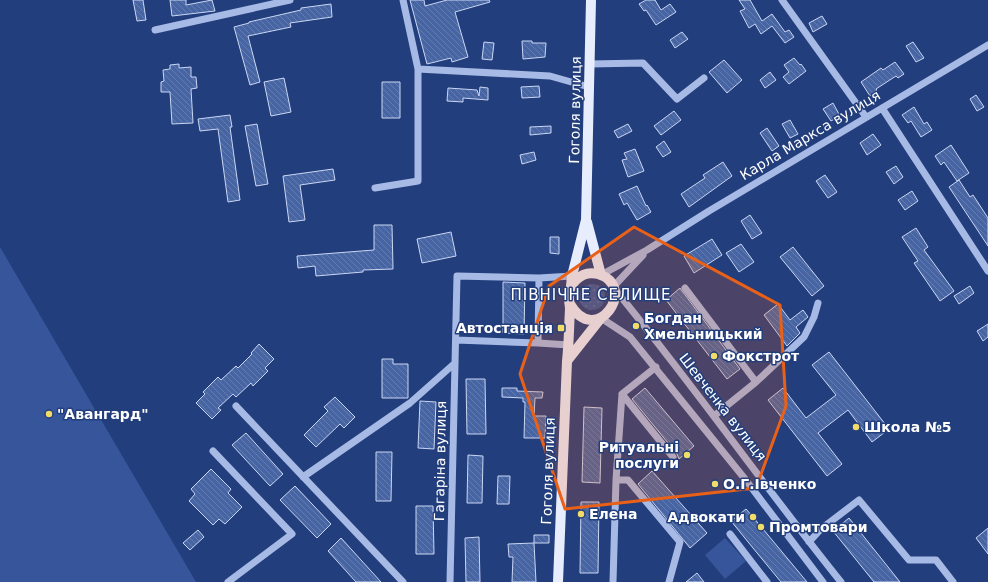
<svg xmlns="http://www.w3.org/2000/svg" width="988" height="582" viewBox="0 0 988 582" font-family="'DejaVu Sans',sans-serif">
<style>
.grass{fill:url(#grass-dots)}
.green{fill:#36559a}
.building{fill:url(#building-back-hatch);stroke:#cad7f4}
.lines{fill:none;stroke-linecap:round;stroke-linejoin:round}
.minor{stroke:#a7bae5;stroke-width:7}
.major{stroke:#e7edfd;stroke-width:10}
.marked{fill:#e96118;fill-opacity:0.2;stroke:#e96118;stroke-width:3;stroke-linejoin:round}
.poi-dot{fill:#f1dc6a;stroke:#233e7c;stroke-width:1.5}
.labels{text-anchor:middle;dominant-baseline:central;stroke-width:3;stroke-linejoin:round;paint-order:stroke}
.street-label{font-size:14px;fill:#fff;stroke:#233e7c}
.poi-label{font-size:14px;font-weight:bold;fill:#fff;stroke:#233e7c;text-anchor:start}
.neighbourhood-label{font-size:15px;letter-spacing:1px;fill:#fff;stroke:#233e7c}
</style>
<defs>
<pattern id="grass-dots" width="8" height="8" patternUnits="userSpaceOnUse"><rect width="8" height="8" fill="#36559a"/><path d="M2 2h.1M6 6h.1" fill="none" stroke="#546ea9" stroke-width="1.8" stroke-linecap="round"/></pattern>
<pattern id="building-back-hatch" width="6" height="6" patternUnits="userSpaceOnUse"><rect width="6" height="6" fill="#4764a3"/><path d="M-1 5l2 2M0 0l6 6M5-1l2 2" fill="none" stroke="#637bb1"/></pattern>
</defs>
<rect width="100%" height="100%" fill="#233e7c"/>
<path class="grass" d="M579 297a13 13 0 1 1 26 0a13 13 0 1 1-26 0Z"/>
<path class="green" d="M0,247L196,582H0Z
M725,538L746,561L725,579L705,555Z"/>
<path class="building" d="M133,0H143L146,20L137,21Z
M170,0H186V5L212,0L215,11L172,16Z
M410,0H424L425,6L447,0H489L490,2L455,12L468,57L452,62L451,58L427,64Z
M646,0H655L661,10L670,4L676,12L656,25L646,10L644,11L639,4Z
M739,0H750L762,21L772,14L785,32L789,30L794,37L785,43L772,26L761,34L755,24L749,28L740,11L745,9Z
M331,4L332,17L290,23L291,27L248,36L260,82L250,85L234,27L249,23V22L301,10V8Z
M822,16L827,24L813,32L809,23Z
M682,32L688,39L675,48L670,40Z
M522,41H532V43H546L545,57L523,59Z
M484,42L494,43L492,60L482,59Z
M913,42L924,58L916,62L906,46Z
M794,58L800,65L801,64L806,71L789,84L783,77L789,72L784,65Z
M724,60L742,80L727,93L709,72Z
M895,62L904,74L898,78L896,76L876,89L877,90L870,96L861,82L881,68L883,70Z
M179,64V68L191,67V77H196L197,88L191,89L193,123L172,124L170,92H161V82L164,81L163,70L170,69V65Z
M770,72L776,80L765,88L760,80Z
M284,78L291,112L271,116L264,82Z
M382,82H400V118H382Z
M539,86L540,97L522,98L521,87Z
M480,87L488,88V100L463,98V102L447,101L448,88L477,90L479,96Z
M976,95L984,107L977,111L970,99Z
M833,103L840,116L831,121L823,109Z
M914,107L924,124L927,122L932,130L921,137L911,121L908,123L902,115Z
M674,111L681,120L661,135L654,126Z
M230,115L232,127H230L240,200L228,202L218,129L200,131L198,119Z
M790,120L798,134L790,138L782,124Z
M257,124L268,184L256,186L245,126Z
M628,124L632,131L618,138L614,131Z
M551,126V133L530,135V127Z
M767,128L779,146L772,151L760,133Z
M873,134L881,145L867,155L860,143Z
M664,141L671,152L663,157L656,147Z
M951,145L969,173L957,181L944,162L941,165L935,156Z
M635,149L644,171L628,177L622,160L627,159L624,153Z
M534,152L536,160L522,164L520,155Z
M723,162L732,176L689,207L681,194L705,178L703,175Z
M896,166L903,177L894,184L886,172Z
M333,169L335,180L300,185L305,220L289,222L283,176Z
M825,175L837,192L828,198L816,181Z
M959,180L970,197L973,195L988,218V246L949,187Z
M637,186L646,206L647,205L651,212L637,220L627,203L624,205L619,194Z
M912,191L918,201L905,210L898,200Z
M750,215L762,233L752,239L741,221Z
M374,225H392L393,269L363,270V272L316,276L315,266L298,268L297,256L374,250Z
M916,228L928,247L924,250L954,291L940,301L914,263L918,261L902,237Z
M451,232L456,256L422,263L417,239Z
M550,237H559V254L550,253Z
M712,239L722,255L694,273L684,256Z
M741,244L754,262L739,272L726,253Z
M793,247L824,286L812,296L780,257Z
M503,282L525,283L524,334L503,333Z
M970,286L974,293L959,304L954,296Z
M680,288L740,369L727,379L666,300Z
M778,304L790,320L803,310L808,317L796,327L800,333L787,346L764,315Z
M988,324V337L983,341L977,331Z
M259,344L274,359L265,368L268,371L253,386L251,383L236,397L233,394L218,408L221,410L212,419L196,403L205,394L203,392L218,377L221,380L236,366L238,368L252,354L251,353Z
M829,352L889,429L872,442L848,410L818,433L842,464L827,476L768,400L783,388L806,418L836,395L812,365Z
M382,359H393V364H408V398H382Z
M466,379H485L486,434H467Z
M502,388H517V391L543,392L542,398H535L534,416H546L545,438H524L525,402H523V398L502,397Z
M645,388L694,446L679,459L677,454L632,399Z
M335,397L355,417L344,428L340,424L316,447L304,435L328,411L324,407Z
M420,401L436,402L434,449L418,448Z
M584,407L602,408L600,483L582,482Z
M246,433L283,474L270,486L232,445Z
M376,452H392L391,501H376Z
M468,455L483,456L482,503H467Z
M211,469L231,489L228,493L242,507L225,524L219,519L213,525L189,501L195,494L191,489Z
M652,471L707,533L690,548L638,484Z
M498,476H510L509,504H497Z
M295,486L331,524L317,538L280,500Z
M581,502H599L598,573H580Z
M416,506H433L434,554H416Z
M746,509L753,517L807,582H781L753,548L731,521Z
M849,518L900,582H874L833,531Z
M988,528V554L976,538Z
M198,530L204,537L190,550L183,543Z
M534,535H549V543H534Z
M479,537L480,582H466L465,538Z
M341,538L381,582H356L328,551Z
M534,543L536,582H512L513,557H509L508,544Z
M697,573L704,582H686Z"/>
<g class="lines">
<path class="minor" d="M782,0L866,117
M155,30L290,0
M590,64L643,63L677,99L704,78
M418,69L550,76L589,87
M882,108L988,271
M375,188L418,181V69L403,0
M643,255L613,287C692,383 763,485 841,582
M601,275L647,250L709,211L988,45
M685,288L756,382
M601,318L630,337L745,479L823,582
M456,340L538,343
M569,345L538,343L539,278L572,276
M622,394L673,457
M236,406L403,582
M714,416L756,382L804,337L814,317L818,303
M213,451L292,534L228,582
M303,477L410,403L455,363
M616,480H628L680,542L669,582
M730,534L767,582
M809,542L821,529L859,500L909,560H936L953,582
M450,582L457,276L539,278
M613,582L616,480L622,394L656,367"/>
<path class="major" d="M587,222L601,275
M571,286L572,276L586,220L591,0
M567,361L601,318
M558,582L567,361C569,343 569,326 570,309C570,304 568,299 569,293C570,288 572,284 576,280C582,274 590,272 598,274C639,286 596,349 570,304"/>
</g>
<path class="marked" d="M634,227L780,305L786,406L756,488L565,509L520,374L549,286Z"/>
<g class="poi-dot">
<circle cx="636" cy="326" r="4"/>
<rect x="557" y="324" width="8" height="8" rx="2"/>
<circle cx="714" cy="356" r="4"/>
<circle cx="49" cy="414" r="4"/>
<circle cx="856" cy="427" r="4"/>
<circle cx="687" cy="455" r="4"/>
<circle cx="715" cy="484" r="4"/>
<circle cx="581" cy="514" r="4"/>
<circle cx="753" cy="517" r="4"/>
<circle cx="761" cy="527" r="4"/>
</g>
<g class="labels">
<g class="street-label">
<text transform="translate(575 110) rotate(-89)">Гоголя вулиця</text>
<text transform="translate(810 135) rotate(-31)">Карла Маркса вулиця</text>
<text transform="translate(723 407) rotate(52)">Шевченка вулиця</text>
<text transform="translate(440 461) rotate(-89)">Гагаріна вулиця</text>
<text transform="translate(548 471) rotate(-88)">Гоголя вулиця</text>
</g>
<g class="poi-label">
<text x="644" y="318">Богдан<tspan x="644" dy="16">Хмельницький</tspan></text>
<text x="553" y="328" text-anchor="end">Автостанція</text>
<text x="722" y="356">Фокстрот</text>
<text x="57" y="414">"Авангард"</text>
<text x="864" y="427">Школа №5</text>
<text x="679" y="447" text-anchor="end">Ритуальні<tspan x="679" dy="16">послуги</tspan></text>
<text x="723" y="484">О.Г.Івченко</text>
<text x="589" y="514">Елена</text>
<text x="745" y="517" text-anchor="end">Адвокати</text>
<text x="769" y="527">Промтовари</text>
</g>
<g class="neighbourhood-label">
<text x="591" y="295">ПІВНІЧНЕ СЕЛИЩЕ</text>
</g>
</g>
</svg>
